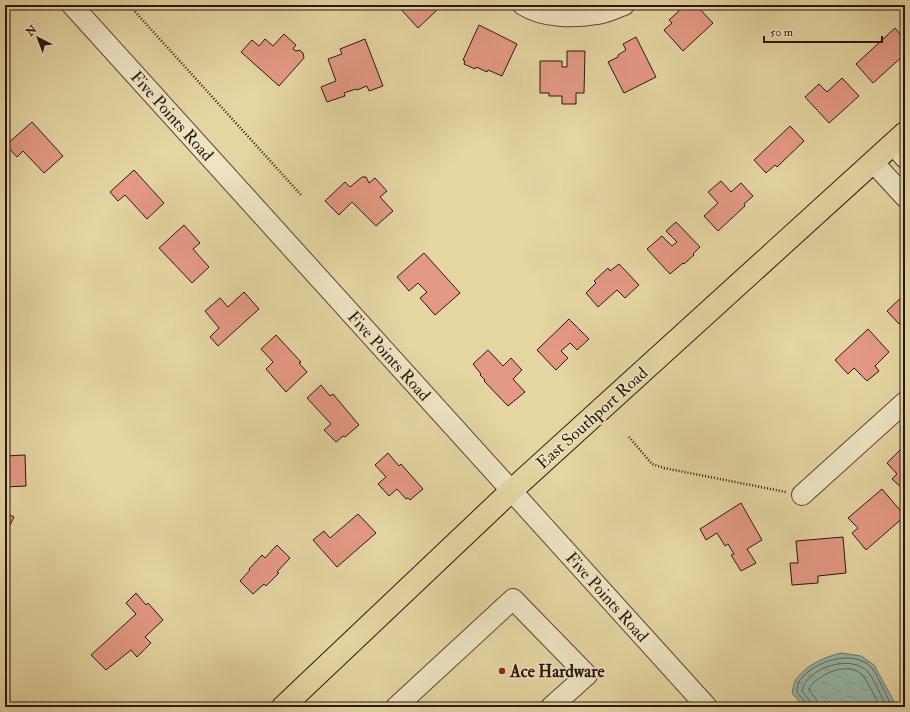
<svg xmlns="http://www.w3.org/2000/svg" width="910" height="712" viewBox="0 0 910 712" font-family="'IM FELL Double Pica',serif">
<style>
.water{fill:url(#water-ripples);stroke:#6a786c}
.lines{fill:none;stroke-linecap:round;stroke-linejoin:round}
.shore{stroke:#60685c;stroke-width:1}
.building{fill:#e49985;stroke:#29180f}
.minor-casing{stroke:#584734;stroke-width:22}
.major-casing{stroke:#29180f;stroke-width:24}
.path{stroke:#29180f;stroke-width:2.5;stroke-dasharray:1 2;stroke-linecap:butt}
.minor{stroke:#ede4c2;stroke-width:20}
.major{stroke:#e4d5a1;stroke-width:22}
.poi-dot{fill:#8f2418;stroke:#ede4c2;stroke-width:1.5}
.labels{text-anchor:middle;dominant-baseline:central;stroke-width:3;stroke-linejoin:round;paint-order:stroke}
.street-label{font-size:17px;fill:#29180f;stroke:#ede4c2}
.poi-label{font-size:17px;font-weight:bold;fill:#29180f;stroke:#ede4c2;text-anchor:start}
</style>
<defs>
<pattern id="water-ripples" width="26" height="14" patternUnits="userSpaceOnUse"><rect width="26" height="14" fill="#96b8aa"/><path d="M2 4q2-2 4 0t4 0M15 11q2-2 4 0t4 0" fill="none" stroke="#819d91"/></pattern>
</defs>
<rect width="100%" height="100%" fill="#e4d5a1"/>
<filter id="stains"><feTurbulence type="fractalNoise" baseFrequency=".005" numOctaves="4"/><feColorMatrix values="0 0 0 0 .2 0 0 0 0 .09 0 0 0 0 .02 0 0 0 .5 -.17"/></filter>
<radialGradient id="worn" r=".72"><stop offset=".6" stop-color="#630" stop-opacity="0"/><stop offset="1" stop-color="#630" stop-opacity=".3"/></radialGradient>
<path class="water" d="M841,653L861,656L874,665L897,707H804L792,693C793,688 794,681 797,678C808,664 825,657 841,653Z"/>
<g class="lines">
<path class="shore" d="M806,707V703L797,692C797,689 798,683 800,680C814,661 854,648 872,668C878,676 887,697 892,707
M811,707L810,701L802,691C806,668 851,653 868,672C874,679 882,698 887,707
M817,707L816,699L809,690C810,683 819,679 824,675C835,669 854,664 864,677C870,686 875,697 880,707"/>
</g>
<path class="building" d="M397,5H433L432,6L436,11L418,28Z
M678,5H696L713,23L683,51L664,30L672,23L669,20L679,11L676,7Z
M479,25L517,44L502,76L488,70L487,72L476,67L475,69L464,64L465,61L463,60Z
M895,28L905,40V54L873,83L856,64Z
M284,34L296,45L293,49L296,51L300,50L303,53L304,58L279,86L241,52L252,40L259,46L265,39L273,46Z
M636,37L656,77L624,93L608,62L618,57V55L626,50L623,44Z
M365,39L383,86L369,91L367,86L357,90L356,89L344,93L345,96L327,102L321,87L336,81L328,59L342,54L340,49Z
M567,51H585L584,93H576V104H562V96H549V93H540V61H562V67H567Z
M842,78L859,96L829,123L805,97L819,84L827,92Z
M32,122L63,156L44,173L23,151L17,157L6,145Z
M790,126L804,141L777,167L775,165L766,173L754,160Z
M134,170L164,203L147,219L125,195L118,201L110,192Z
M362,177H366L369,183L375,178L387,191L380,197L393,211L376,226L352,202L339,215L325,201L345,182L350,187Z
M721,181L731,192L741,183L753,196L744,204L745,206L718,231L704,216L718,203L708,192Z
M676,222L700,247L693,254L694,255L684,264L683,263L670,274L647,249L662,236L672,246L677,242L666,231Z
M184,225L200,243L193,249L209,267L192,283L159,248Z
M424,253L460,293L435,315L420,298L427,292L418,283L409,291L397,277Z
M619,264L639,285L625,298L617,290L598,307L586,293L596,283L594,281L608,268L610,271Z
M244,292L259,309L218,346L210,337L219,328L205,311L220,298L228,307Z
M905,294V320L904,319L899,324L887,311Z
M569,319L589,339L577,350L570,343L561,351L568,358L556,370L537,350Z
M868,329L889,352L875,366L879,371L867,381L854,368L848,374L835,360Z
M276,335L301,362L299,363L307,372L286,392L266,369L273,362L261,349Z
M488,350L503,366L511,358L522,370L513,379L525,392L508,406L484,381L485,380L480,375L481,374L473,364Z
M321,385L330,396L333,394L359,425L345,437L343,436L336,442L324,430L331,424L307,398Z
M901,449L905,453V491L892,479L897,474L887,463Z
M388,453L399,466L401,464L423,489L410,500L408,498L406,499L397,489L389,496L378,484L386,477L375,465Z
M25,455L26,486L5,487V456Z
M882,489L905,516L866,550L852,533L858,528L848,518Z
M741,503L762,540L747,549L756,563L741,571L731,555L734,554L728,544L725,546L717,533L706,540L700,529Z
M5,513L14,517L5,535Z
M358,514L376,533L337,567L313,540L324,531L330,538Z
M843,537L846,573L818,576V583L792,585L790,563H798L796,541Z
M277,545L290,558L277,572L279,573L266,586L264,584L253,594L240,581L250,570L249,569L262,555L265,558Z
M136,593L146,605L148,603L163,620L145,637L151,643L137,657L131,650L106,670L91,655L136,614L126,603Z"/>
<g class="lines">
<defs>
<path id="minor" d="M72,5L707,707
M523,5C544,18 574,18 597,14C606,13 615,8 624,5
M893,144L905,158
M873,162L905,197
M802,495L905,402
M396,707L513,599L587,675L551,707"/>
<path id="major" d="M283,707L511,491L905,133"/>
</defs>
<use href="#minor" class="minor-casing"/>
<use href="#major" class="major-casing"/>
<path class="path" d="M129,5L302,196
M629,437L652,464L664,468L786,492"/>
<use href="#minor" class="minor"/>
<use href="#major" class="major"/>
</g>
<circle class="poi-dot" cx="502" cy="671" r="4"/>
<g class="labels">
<g class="street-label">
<text transform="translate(172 116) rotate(48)">Five Points Road</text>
<text transform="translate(389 356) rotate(48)">Five Points Road</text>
<text transform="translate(592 418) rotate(-42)">East Southport Road</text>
<text transform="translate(607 597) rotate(48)">Five Points Road</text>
</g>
<g class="poi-label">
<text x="510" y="671">Ace Hardware</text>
</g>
</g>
<rect width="910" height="712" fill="none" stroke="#e4d5a1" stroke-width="20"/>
<rect x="6" y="6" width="898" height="700" fill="none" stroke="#29180f" stroke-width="2"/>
<rect x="10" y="10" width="890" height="692" fill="none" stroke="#29180f"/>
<g transform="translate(38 38) rotate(318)" stroke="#ede4c2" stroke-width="3" paint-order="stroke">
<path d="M0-3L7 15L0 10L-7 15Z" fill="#29180f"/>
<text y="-6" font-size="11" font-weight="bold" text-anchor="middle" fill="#29180f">N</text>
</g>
<path d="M764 36v6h118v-6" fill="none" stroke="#29180f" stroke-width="2"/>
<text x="770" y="36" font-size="12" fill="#29180f" stroke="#ede4c2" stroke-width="3" paint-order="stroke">50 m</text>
<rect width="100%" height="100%" filter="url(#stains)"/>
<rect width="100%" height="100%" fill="url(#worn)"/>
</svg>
